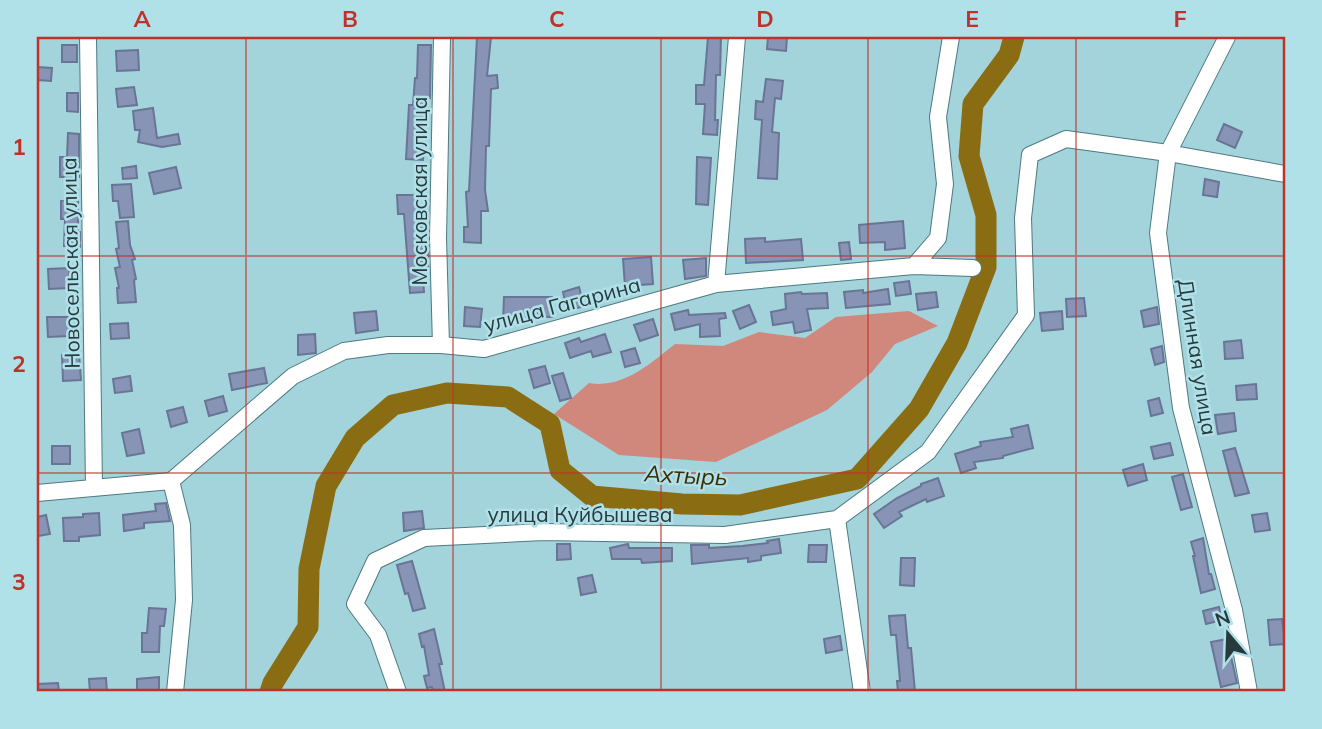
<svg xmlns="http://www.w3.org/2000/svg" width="1322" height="729" viewBox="0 0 1322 729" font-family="Mulish,sans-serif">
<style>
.green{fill:#d0877c}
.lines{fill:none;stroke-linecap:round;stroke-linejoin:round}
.river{stroke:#8a6d13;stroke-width:21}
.building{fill:#8894b5;stroke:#697595;stroke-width:2}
.minor-casing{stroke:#4c7a81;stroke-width:18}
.minor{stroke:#fff;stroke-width:16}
.grid{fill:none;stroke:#bf3228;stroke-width:2;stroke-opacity:0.55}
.labels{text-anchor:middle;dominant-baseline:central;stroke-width:5;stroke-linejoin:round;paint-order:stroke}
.street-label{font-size:21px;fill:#273a3e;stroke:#b0e0e8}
.water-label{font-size:23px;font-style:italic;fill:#3c2d00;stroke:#b0e0e8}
.neatline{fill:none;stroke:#bf3228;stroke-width:2.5}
.grid-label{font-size:23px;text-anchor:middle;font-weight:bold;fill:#bf3228}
</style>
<rect width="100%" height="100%" fill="#a3d3db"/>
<path class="green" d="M909,311L938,326L895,344L872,372L827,410L716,462L619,455L554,414L589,383C623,389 651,363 675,344L723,346L759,332L805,338L836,317Z"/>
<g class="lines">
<path class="river" d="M270,692L273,683L308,627L309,569L326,486L355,438L393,405L447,393L508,397L550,424L560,470L592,496L682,504L740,505L857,479L919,409L957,343L986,267V215L969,156L973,104L1009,55L1014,37"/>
</g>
<path class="building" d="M477,37H491L487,76L497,75L498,88L491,89L489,146H486L485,190L488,211H481V243L464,242V227H468L466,192L469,191Z
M708,37H721L720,75H716L715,120H718L717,135L703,134L705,104H696V85H704Z
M768,37H787L786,51L767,49Z
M62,45H77V62H62Z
M418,45H431L430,98L428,97V125H425L423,160L406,159L409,105H413L415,78H417Z
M138,50L139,70L117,71L116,51Z
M37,67L52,68L51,81L37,80Z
M766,79L783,81L781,99L775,98L772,132L779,133L777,179L758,178L762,120L755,119L756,101L763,102Z
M134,87L137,105L118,107L116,89Z
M67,93H78V112L67,111Z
M153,108L157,138L178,134L180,144L162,147L138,142L140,130H135L133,111Z
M1224,124L1242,132L1235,148L1217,140Z
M68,133L79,134V177H60V157H67Z
M697,157L711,158L708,205L696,204Z
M136,166L137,178L123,179L122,168Z
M176,167L181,188L154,194L149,173Z
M1205,179L1219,182L1217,197L1203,195Z
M131,184L134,217L120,218L118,201H113L112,185Z
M397,195H419V223H424V246L428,245V267H422L424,292L410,293L404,214H398Z
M61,201H78V232H80V247L64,246L65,219H61Z
M128,221L130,245L135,259L132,260L136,279L134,280L136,302L118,303L117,288H119L115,268L120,267L116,249L119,248L116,222Z
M903,221L905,248L885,250V242L860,243L859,225Z
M765,238V242L801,239L803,260L746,263L745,239Z
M849,242L851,259L841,260L839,243Z
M651,257L653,284L625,286L623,259Z
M706,258V276L685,279L683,260Z
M69,268L70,288L49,289L48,269Z
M909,281L911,294L896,296L894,283Z
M579,287L584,306L567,311L563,292Z
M888,289L890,304L846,308L844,292L863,290V293Z
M801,292L802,294L827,293L828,308L807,309L811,330L795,333L793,322L773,325L771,312L786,309L785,294Z
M936,292L938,307L918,310L916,294Z
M504,297H552V317H520V322L503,321Z
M1084,298L1086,316L1067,317L1066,299Z
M749,305L756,322L740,329L733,311Z
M465,307L482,309L480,327L464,326Z
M1157,307L1159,324L1144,327L1141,311Z
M688,310L689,315L725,313L726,318L719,319L720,336L700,337V324L675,330L671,314Z
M376,311L378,330L356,333L354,313Z
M1062,311L1063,329L1042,331L1040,313Z
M47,317H69V336L48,337Z
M653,319L658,335L640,341L634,325Z
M128,323L129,338L111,339L110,324Z
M315,334L316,353L298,355V335Z
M605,334L611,352L593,357L591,351L570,358L565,343L579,338L581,342Z
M1241,340L1243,358L1225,359L1224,342Z
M1162,346L1164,362L1155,365L1151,349Z
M635,348L640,363L625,367L621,352Z
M79,354L81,380L63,381L62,355Z
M545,366L550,383L534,388L529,370Z
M264,368L267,383L232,390L229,374Z
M563,373L571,398L560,401L552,376Z
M130,376L132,391L115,393L113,379Z
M1256,384L1257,399L1237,400L1236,386Z
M223,396L227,411L209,416L205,401Z
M1159,398L1163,413L1151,416L1148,401Z
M183,407L187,422L171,427L167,411Z
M1234,413L1236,431L1218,434L1215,415Z
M1028,425L1033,448L1003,456V458L974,462L976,468L961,473L955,454L981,446L980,442L1013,437L1011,429Z
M139,429L144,453L127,456L122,433Z
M1170,443L1173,455L1154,459L1151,447Z
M52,446H70V464H52Z
M1235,448L1249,493L1235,496L1223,451Z
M1143,464L1147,480L1128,486L1123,470Z
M1183,474L1192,507L1181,510L1172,477Z
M938,478L944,496L927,502L926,499L899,512L902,516L884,528L874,514L897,498L921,486V484Z
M166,503L170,521L144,523V528L124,531L123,515L156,511L155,504Z
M422,511L424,528L404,531L403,513Z
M99,513L100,535L79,537V541H64L63,518L83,517V514Z
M528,513V522L509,523V514Z
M1267,513L1270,530L1255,532L1252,515Z
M46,515L50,534L38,536L37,517Z
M1203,538L1209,574H1211L1215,589L1201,593L1193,556H1195L1191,542Z
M779,539L781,553L761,556V560L748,562V558L692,564L691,545H709V548L742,546L768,543L767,541Z
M557,544H570L571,559L557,560Z
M628,544L629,548H672V561L642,563L641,559H612L610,548Z
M809,545H827L826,562H808Z
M901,558H915L914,586L900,585Z
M412,561L425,608L413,611L408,593L405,594L397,565Z
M592,575L596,592L581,595L578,578Z
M1219,607L1222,620L1206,624L1203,611Z
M149,608L166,609L164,626H160L159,652H142V633H147Z
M905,615L908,648H911L915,692H898L897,681H900L896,635H891L889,616Z
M1282,619L1285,644L1270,645L1268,620Z
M434,629L442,664H439L445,692H433L432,687L427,688L424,676L429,675L424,646L422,647L419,634Z
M840,636L842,650L826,653L824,639Z
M1227,639L1237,683L1221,687L1211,642Z
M159,677V692H137V679Z
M106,678L107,692H90L89,679Z
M58,683L59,692H37V684Z"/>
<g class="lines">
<defs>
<path id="minor" d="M88,37L94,488
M1227,37L1168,153L1158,233L1181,408L1234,610L1249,692
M914,266L938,238L945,184L938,117L951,37
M716,284L737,37
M441,345L438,238L442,37
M171,481L182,525L184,600L175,692
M37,493L171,481L293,376L344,351L388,345H441L484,349L716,284L914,266L973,268
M398,692L378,635L355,604L375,561L424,538L543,532L725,535L837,519
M862,692L837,519L928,452L1026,315L1023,218L1030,155L1066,139L1168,153L1285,174"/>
</defs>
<use href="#minor" class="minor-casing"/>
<use href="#minor" class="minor"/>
</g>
<path class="grid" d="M246,37V692M453,37V692M661,37V692M868,37V692M1076,37V692M37,256H1285M37,473H1285"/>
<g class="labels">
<g class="street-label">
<text transform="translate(419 191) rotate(-90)">Московская улица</text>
<text transform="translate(70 263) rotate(-91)">Новосельская улица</text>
<text transform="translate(562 304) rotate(-15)">улица Гагарина</text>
<text transform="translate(1198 357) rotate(81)">Длинная улица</text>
<text x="580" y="514">улица Куйбышева</text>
</g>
<g class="water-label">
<text transform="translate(686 475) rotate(3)">Ахтырь</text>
</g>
</g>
<rect width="1322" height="729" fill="none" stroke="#b0e0e8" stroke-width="77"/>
<g transform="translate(1228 634) rotate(341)" stroke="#b0e0e8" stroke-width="5" paint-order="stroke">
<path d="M0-5L12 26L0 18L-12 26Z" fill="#273a3e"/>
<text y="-10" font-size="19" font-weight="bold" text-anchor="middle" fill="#273a3e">N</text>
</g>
<rect x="38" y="38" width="1246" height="652" class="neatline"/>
<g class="grid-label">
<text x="142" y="27">A</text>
<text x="350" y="27">B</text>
<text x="557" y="27">C</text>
<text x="765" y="27">D</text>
<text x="972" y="27">E</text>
<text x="1180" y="27">F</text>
<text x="19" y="155">1</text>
<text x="19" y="372">2</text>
<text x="19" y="590">3</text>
</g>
</svg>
